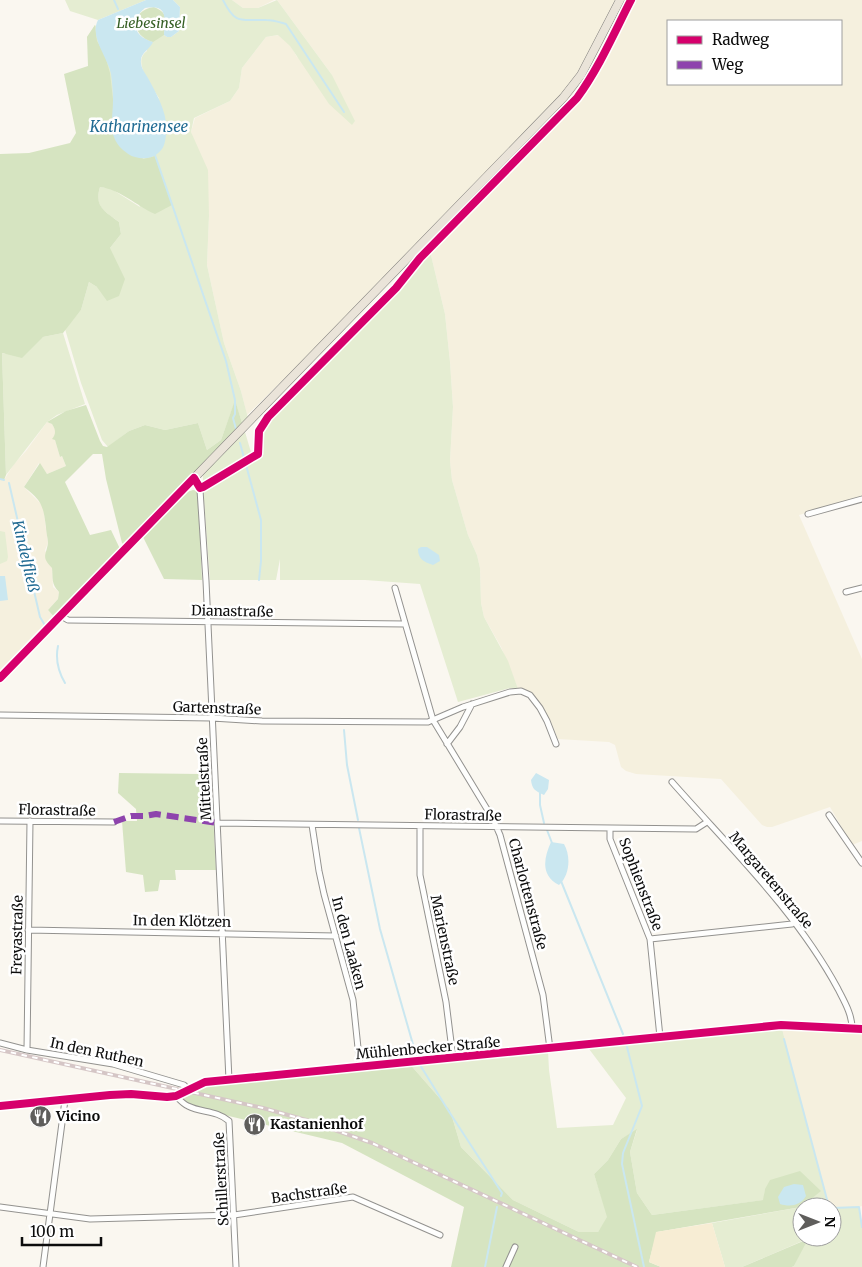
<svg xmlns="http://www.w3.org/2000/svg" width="862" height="1267" viewBox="0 0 862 1267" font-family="Merriweather,serif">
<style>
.farmland{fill:#f5f0de;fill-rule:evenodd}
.green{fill:#e5edd2}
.forest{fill:#d6e4c1}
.sand{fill:#f7edd4}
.water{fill:#cae7f0}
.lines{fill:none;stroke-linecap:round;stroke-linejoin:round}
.stream{stroke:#cae7f0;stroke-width:2}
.minor-casing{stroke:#93928f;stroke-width:7}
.secondary-casing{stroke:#8a8885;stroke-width:9}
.primary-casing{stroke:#807f7c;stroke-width:9}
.minor{stroke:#fefefd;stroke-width:5}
.secondary{stroke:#f4f1e9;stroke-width:7}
.primary{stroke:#eae4d9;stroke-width:8}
.rail-casing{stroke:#d5c6c6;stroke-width:4}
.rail{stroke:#fff;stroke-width:2;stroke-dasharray:5.5;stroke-linecap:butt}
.quiet{stroke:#8e44ad;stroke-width:6;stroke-dasharray:12 6;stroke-linecap:butt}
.cycleway-casing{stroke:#fff;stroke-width:11}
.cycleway{stroke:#d6006c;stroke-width:8}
.labels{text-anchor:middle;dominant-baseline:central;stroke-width:5;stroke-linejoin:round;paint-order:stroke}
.park-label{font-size:14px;font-style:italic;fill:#345e23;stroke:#fff}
.street-label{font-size:14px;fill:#0c0c0c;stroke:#fff}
.poi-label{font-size:14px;font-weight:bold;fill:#0c0c0c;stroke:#fff;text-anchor:start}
.water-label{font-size:15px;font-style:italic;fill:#216b93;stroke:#fff}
</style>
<rect width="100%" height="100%" fill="#faf7f0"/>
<path class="farmland" d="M232,0H274L258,8H243Z
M277,0H862V496L799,515L862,659V841L852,845L830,807L772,827H767L762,825L721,779L636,774L626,771L621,767L615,745L609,742L558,739L550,720L534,696L527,691L518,689L501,647L484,617L481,603L480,568L477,555L468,535L452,480L450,461L453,407L450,362L445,314L430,251L423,243L247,415L241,391L224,343L207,265L209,216L191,132L195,118L230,101L239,88L242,68L266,37L279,35L290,45L297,57L332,75ZM668,21H841V84H668Z
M47,422L52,424L55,429V440L60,457L62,456L66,466L47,474L39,463L24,487L43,506L48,543L45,550L52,568L53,587L59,592L58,599L48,610L56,619L0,675V479L4,480L14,464L26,451Z
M781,1025L862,1031V1206L859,1207H829Z"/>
<path class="green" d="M65,0H146L98,20L70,11Z
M173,0H232L243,8H258L277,0L332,75L355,121L352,125L329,104L290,46L278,35L266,37L242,68L239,88L230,101L194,118L191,132L208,170L209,216L207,265L224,343L241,391L248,418L243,426L235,401L221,440L207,450L198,423L165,430L145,425L129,431L108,447L102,440L81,383L65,329L81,310L89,282L97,287L110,248L121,234L119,222C104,211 94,207 100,187L110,188L140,207L87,37L95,25L160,100C153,87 131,62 147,51L142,38L164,35L167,37H171L179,31L180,7Z
M430,251L445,314L450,362L453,407L450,461L452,480L468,535L477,555L480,568L481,603L484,617L508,661L518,689L510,688L458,702L420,584L365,580H280V559L276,580H210L203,487V474L245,432L253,459C264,454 259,443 261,433C262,427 265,423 269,418L397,288L422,257Z
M63,333L85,404L57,415L47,422L6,475L2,353L5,354L43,337Z
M0,531L5,532L8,557L7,561L0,564Z
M781,1025L829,1207H802V1237H832V1208L859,1207L862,1227V1267H792L794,1266L807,1239L742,1267H725L712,1223L801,1207L765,1189L764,1200L652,1215L637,1193L630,1152L637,1130L621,1139L608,1160L594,1174L608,1217L598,1232H579L513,1200L461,1147L450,1110L408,1062L548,1051L549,1070L557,1128L613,1125L626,1098L586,1045Z"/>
<path class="forest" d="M154,7C170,14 165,20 164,35L153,42C130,36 130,10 154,7Z
M95,25L97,41L105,55L110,73L113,99L143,159L155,156L172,205L155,214C137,206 119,189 100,187C94,207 105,211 119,222L121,234L110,248L125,279L119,296L107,301L97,287L89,282L81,310L63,333L43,337L22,358L2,353L6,475L4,480L0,479V154L29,153L70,143L76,133L64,74L88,66L87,37Z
M235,400L243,426L125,546L122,543L106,479L102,454H93L65,482L90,535L111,530L121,551L56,619L48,610L58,599L59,592C51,584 53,578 52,568C41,557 46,556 48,543C48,539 46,532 46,527C43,505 42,501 24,487L40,463L47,474L66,466L62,456L60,457L55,440L52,439C56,434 56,430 52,424L47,422L66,411L86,405L100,441L103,446L107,447L129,431L145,425L165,430L198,423L207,450L221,440Z
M193,490L198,491L202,580L164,579L143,537L187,492Z
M119,773L201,774L202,796H212L216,870H175L176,880H160L158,891L145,892L143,875L126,872L122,821H137L136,809L118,793Z
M408,1062L450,1110L461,1147L513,1200L579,1232H598L607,1217L594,1174L608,1160L621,1139L637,1129L630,1152L637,1193L652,1215L763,1200L765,1189L770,1180L800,1171L821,1191L801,1207L657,1232L649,1262L661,1267H451L464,1207L342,1143L187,1106L178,1098L179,1088C193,1090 198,1087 212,1085C226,1083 233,1085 248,1078Z
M808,1239L794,1266L792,1267H742Z"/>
<path class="sand" d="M712,1223L725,1267H661L649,1262L656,1232Z"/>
<path class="water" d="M146,0H173L180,7L179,31L171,37H167L164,35C165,18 168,4 145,8C129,21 134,37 153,42C150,49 141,53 141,60C140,67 145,73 148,78C157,95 169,115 166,135C165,143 164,149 157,154C151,159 142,159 135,157C130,156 127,153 123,150C107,136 113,119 113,100C113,92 112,82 111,74C108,57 89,37 98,20Z
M421,547H427L439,555L440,561L433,565C424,562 418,559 418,549Z
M0,576H5L8,600L0,601Z
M536,773L549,780L548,789L544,795C535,791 532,789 531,780Z
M551,842L564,844C571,856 570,875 559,885C540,875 544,858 551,842Z
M794,1184L803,1185L806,1196C800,1206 790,1207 780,1204L778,1197L784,1187Z"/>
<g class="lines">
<path class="stream" d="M114,0L118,9
M223,0C236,26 241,19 266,20C273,20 279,22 286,24L344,112
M155,155L226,361L235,400V414L233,418L236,429
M240,443L261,520V561L259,580
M0,479L4,480
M9,483L40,617L46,627
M58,646C55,660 58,671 65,683
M344,730L347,765L358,820
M540,793V805L544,823
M359,828L380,929L416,1055
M547,830L552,843
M561,881L623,1034
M784,1039L829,1207
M627,1047L642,1106L623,1153L622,1164L644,1267
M420,1065L448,1110L502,1193L501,1196
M832,1208L859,1207L862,1227
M485,1267L497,1207"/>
<defs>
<path id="minor" d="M194,478L198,483L200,490L206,581L229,1080
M808,514L862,499
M395,588L433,720L493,819L500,835L543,995L550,1049
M846,592L862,588
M61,616L68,620L405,624
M0,715L212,718L262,721L428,722L463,707L510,692L521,691L530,695L540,708L547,721L556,744
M447,744L460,727L472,704
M672,782C730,848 796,911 838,989C844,1001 852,1014 852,1028
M829,815L862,863
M0,821L114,822
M217,823L696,829L707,822
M312,825L319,871L324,894L353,1000L360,1067
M420,826V875L446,1002L453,1058
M610,829V839L650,939L660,1037
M28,930L336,936
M650,939L792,924L795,921
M0,1043L27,1050L113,1064L184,1085L188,1089
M27,1050L30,821
M176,1096C179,1099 183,1104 188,1106C202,1113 216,1110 229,1121L236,1267
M0,1207L90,1219L234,1215L353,1197L440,1235
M43,1267L65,1100
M506,1267L515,1247"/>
<path id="secondary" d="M0,1106L110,1095L131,1094L167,1097L176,1096L205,1082L781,1025L862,1029"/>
<path id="primary" d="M0,678L563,98L581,75L620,0"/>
</defs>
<use href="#minor" class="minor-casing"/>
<use href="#secondary" class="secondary-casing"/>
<use href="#primary" class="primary-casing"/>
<use href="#minor" class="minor"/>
<use href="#secondary" class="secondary"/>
<use href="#primary" class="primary"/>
<defs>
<path id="rail" d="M0,1050L263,1108L306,1120L372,1143L637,1267"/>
</defs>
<use href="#rail" class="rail-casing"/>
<use href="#rail" class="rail"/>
<path class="quiet" d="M114,822L131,816H145L156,814L217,823"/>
<defs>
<path id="cycleway" d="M0,678L194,478L200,488L203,487L258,454L259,431L268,417L396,288L420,258L577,98C599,68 614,33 631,0
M0,1106L110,1095L131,1094L167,1097L176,1096L205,1082L781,1025L862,1029"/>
</defs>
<use href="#cycleway" class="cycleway-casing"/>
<use href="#cycleway" class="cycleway"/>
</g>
<defs>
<symbol id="restaurant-disc" viewBox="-11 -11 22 22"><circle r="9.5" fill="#5f5e5c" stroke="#fff"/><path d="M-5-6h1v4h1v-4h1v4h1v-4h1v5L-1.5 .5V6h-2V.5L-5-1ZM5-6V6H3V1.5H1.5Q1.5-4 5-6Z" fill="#fff"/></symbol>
</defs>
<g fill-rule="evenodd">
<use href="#restaurant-disc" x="28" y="1104" width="25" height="25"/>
<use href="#restaurant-disc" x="242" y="1112" width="25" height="25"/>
</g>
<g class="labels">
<g class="park-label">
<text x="151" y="23">Liebesinsel</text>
</g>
<g class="street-label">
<text transform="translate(232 611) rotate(1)">Dianastraße</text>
<text transform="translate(217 708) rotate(2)">Gartenstraße</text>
<text transform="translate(204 779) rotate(-93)">Mittelstraße</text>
<text transform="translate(57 810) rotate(1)">Florastraße</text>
<text transform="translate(463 815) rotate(1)">Florastraße</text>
<text transform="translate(771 880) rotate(50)">Margaretenstraße</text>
<text transform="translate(641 884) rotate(69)">Sophienstraße</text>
<text transform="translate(528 894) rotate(75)">Charlottenstraße</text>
<text transform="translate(182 921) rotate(1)">In den Klötzen</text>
<text transform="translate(17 935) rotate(-89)">Freyastraße</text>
<text transform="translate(445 940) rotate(78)">Marienstraße</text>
<text transform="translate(349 943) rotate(75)">In den Laaken</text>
<text transform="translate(428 1048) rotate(-5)">Mühlenbecker Straße</text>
<text transform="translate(97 1052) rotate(12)">In den Ruthen</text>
<text transform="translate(221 1179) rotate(-93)">Schillerstraße</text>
<text transform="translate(309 1193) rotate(-8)">Bachstraße</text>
</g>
<g class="poi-label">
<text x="56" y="1116">Vicino</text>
<text x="270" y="1124">Kastanienhof</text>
</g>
<g class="water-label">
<text x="139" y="126">Katharinensee</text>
<text transform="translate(26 556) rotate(77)">Kindelfließ</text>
</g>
</g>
<rect x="667" y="20" width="175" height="65" fill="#ffffff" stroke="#9e9e9e"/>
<rect x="677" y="36" width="25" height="8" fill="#d6006c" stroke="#9e9e9e"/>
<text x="712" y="45" font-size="15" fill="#0c0c0c">Radweg</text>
<rect x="677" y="61" width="25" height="8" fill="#8e44ad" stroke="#9e9e9e"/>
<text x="712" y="70" font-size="15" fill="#0c0c0c">Weg</text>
<g transform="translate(817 1222) rotate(90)"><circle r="24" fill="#ffffff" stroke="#9e9e9e"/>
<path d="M0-4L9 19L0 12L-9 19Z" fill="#5f5e5c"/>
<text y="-8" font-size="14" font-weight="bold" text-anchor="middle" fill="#0c0c0c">N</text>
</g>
<path d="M22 1237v8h79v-8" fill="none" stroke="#0c0c0c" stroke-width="2.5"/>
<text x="30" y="1237" font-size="15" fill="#0c0c0c" stroke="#ffffff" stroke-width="4" paint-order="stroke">100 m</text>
</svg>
